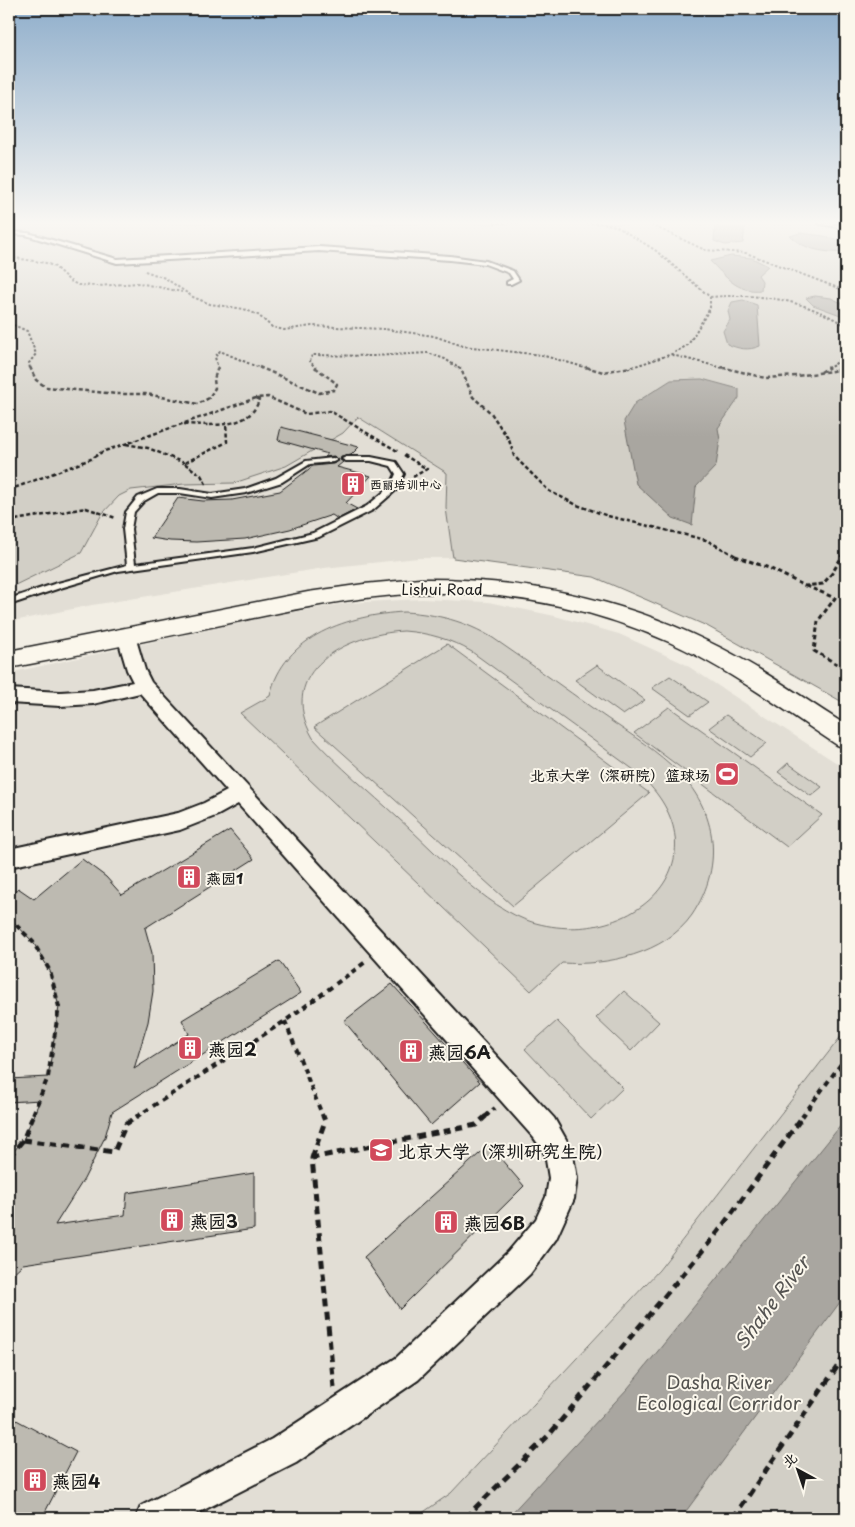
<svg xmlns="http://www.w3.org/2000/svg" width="855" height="1527" viewBox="0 0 855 1527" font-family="'Playpen Sans','LXGW WenKai TC',sans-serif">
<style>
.built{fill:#e2ded5}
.green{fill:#d2cfc6;stroke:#777671;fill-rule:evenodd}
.water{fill:#a9a6a0;stroke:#716f6b}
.building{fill:#bdbab1;stroke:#1c1c1c}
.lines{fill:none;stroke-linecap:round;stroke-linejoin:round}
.service-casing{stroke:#1c1c1c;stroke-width:4}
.minor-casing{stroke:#1c1c1c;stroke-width:4}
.secondary-casing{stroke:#1c1c1c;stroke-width:3}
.path-far4{stroke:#1c1c1c;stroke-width:2;stroke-dasharray:2.5 2;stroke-linecap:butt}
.path-far3{stroke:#1c1c1c;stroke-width:2.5;stroke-dasharray:4 2.5;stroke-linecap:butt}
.path-far2{stroke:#1c1c1c;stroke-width:3;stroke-dasharray:4.5 3;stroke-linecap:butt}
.path-far1{stroke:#1c1c1c;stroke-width:4;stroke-dasharray:5.5 4.5;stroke-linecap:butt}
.path{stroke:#1c1c1c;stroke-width:5;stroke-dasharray:8 5.5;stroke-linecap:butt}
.service{fill:#fbf7ec;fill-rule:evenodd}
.minor{fill:#fbf7ec;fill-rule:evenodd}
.secondary{fill:#fbf7ec;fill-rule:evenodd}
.labels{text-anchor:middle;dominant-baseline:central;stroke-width:4;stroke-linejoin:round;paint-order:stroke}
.far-poi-label{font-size:12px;font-weight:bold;fill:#1c1c1c;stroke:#fbf7ec;text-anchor:start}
.street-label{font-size:15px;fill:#1c1c1c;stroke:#fbf7ec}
.poi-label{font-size:15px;font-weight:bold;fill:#1c1c1c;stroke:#fbf7ec;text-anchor:end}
.near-poi-label{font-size:18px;font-weight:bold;fill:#1c1c1c;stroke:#fbf7ec;text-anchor:start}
.near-park-label{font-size:18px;fill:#53524f;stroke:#fbf7ec}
.near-water-label{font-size:19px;font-style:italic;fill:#545351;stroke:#fbf7ec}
</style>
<rect width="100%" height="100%" fill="#f2eee4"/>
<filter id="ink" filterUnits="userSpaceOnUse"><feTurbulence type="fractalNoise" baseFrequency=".02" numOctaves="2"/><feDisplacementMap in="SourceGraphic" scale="10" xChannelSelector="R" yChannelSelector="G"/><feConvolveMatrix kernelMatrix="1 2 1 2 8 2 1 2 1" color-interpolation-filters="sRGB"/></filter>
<g filter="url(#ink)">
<path class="built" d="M357,416L447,473L446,508L453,558H418L324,568L92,605L9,622V483Z
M422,599L488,602L555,616L619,634L683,663L846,769V1030L659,1269L451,1493L415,1518H9V673L281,614L347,603Z"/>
<path class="green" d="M9,223L846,224V704L707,626L594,577L453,558L446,508L447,473L358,417L343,433L286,466L234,483L184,484L131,490L119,496L102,514L81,553L9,588Z
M404,612C437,614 465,621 493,638C528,662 563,687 598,712C622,729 649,745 671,765C717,806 726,864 692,915C665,954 606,966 562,963L531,991L240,713L270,696C283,635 350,615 404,612ZM404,631C429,633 450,639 472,652L634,770C733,854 637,953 532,922C485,908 435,851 398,818C370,792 338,766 313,738C274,671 347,634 404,631Z
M447,644L649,793L513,906L314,727Z
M597,665L645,700L623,715L575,680Z
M670,676L708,702L690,715L652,688Z
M669,707L822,815L787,847L634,733Z
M726,715L767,743L750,757L709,728Z
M788,763L822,787L811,796L778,772Z
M624,991L659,1022L631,1051L596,1018Z
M557,1021L623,1088L591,1119L525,1049Z
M846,1030V1518H415L451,1493L659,1270Z"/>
<path class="water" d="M734,223L745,228L743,243L725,245L714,241L715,227Z
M800,233L824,236L846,242V253C825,252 806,251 790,236Z
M731,256L752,258L768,266L758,275L762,281L761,290C737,293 725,276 710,261Z
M815,296L831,298L846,305V317L813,305L806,298Z
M743,300L757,305L760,346C748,351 739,349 727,344L723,331L730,320L728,311L732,302Z
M702,379L739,389V398L718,428L720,440L716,466L696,487L692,525L673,518L636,484L624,421L635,403L671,380Z
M846,1119V1294L681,1518H507L628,1388Z"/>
<path class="building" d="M281,427L359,447L351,455L341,457L340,460L343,462L337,467L371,476L346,503L357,509L338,519L332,515L290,529L245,539L196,542L170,541L151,538L178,498L203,501L232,500L280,491L313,466L333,464L339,461L334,456L324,457L328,454L278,440Z
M230,830L254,859L145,928L152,953L153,991L148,1022L134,1069L189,1034L182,1020L279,961L301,993L112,1112L105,1137L84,1179L55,1225L125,1215L127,1193L254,1173V1229L23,1264L9,1277V1157L23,1140L40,1100L9,1102V1079L48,1077L59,1007L50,971L33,942L9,917V899L18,888L34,899L82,859L106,877L122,895Z
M392,984L480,1082L431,1125L344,1021Z
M489,1145L524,1186L400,1309L364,1257Z
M9,1416L76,1452L42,1518H26L9,1509Z"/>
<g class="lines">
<defs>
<path id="service" d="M819,223L846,226V228L821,224Z
M9,232L28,233L117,259L319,247L450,256L486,261L513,271L519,280L511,284H507V282L513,279L509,273L485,264L450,260L319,251L117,263L26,235L9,234Z
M371,457L396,462L404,474L396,490L373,510L319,537L253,552L118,571L60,588L9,605V599L54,584L127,565L123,529L126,512L138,497L157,489H180L212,494L245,489L276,478L306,461L333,458L337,460L333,462L310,464L282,482L246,493L212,498L180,493H158L144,501L134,512L131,529L135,564L253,548L313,533L367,506L390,487L396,474L391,466L371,461H346L342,459L346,457Z"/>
<path id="minor" d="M126,630L132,632L135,636L145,670L151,682L554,1118L572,1150L577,1178L574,1199L556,1239L530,1274L418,1380L296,1463L188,1518H136L141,1506L272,1439L396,1358L508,1252L536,1219L546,1197L549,1178L545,1154L534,1138L238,804L218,815L180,830L9,867V849L178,813L204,803L227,791L140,693L93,704L60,706L9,703V689L60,692L93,690L133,682L127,670L117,636L120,632Z"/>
<path id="secondary" d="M420,579C518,578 618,597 707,641C756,664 800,696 846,725V748L837,745C782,709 729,669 669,642C600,611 523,594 448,593C378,592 309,606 240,621C163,637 86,654 9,668V651L308,592L364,584Z"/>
</defs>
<use href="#service" class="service-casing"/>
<use href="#minor" class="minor-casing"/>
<use href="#secondary" class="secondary-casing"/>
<path class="path-far4" d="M494,223H528
M572,223H602L616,226L655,250L710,297V308L688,345L672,354L626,369
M647,223L705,250L746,253L846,291
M9,257L46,263L55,267L70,281L78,285L98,286L139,283L182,292
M145,271L165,278L193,297L210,304L244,309L258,315L272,327L284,330L312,326L384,329L434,336L463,346L541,355L591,369
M710,297C759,293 804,299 846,326
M9,323L27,331L36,354L29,363L30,369
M672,355L727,369
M218,369L215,357L220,351L262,369
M316,369L310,361L312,355L373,356L428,353L445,359L460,369
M827,369L835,364L846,353"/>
<path class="path-far3" d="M30,367L36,380L46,387L117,394H146L198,404L209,398L215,388L214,379L218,367
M259,367L319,393L334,390L337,384L315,367
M458,367L461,369L473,397L491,413L509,440L514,456L549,491L577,505L608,516L706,540L738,557
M586,367L603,372L631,367
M722,367L765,378L797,376L846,369
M821,372L829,367
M184,424C209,425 250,430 259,400L256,398
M126,444L148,448L184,463
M404,455L427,469L411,478
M206,484L201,475L184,463L227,442L226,422
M9,490L91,459L102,452L256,398L268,397L306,414L330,411L399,452
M9,521L86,508L116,518
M841,557L846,548"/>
<path class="path-far2" d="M735,556L769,568L805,586L823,584L833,572L842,556
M806,586L835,598L818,621L814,651L846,669"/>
<path class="path-far1" d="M9,918L33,942L50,971L59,1007L48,1077L32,1117
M285,1021L323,1117
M136,1117L285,1021L367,961
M485,1117L495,1108
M802,1117L846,1057"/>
<path class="path" d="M23,1140L114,1152L126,1124L138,1116
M9,1157L23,1140L33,1116
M312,1158L325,1121L323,1116
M334,1388L312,1158L476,1125L486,1116
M465,1518L549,1435L718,1232L803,1116
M733,1518L846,1354
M839,1518L846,1506"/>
<use href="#service" class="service"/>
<use href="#minor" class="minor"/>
<use href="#secondary" class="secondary"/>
</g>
</g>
<linearGradient id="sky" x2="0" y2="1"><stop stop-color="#8faecb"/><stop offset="0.51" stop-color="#f9f7f3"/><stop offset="1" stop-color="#f9f7f3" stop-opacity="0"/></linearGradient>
<rect width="855" height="437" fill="url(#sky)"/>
<defs>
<symbol id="building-square" viewBox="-11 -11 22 22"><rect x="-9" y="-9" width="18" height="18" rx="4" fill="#d1495b" stroke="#fbf7ec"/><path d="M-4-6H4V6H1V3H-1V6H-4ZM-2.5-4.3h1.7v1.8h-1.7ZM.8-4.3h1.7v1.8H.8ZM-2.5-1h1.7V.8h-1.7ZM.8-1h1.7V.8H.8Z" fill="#fff"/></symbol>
<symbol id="stadium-square" viewBox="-11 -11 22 22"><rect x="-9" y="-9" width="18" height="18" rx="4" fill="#d1495b" stroke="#fbf7ec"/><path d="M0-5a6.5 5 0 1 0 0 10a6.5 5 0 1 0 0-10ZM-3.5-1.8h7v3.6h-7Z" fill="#fff"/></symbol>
<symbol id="university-square" viewBox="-11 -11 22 22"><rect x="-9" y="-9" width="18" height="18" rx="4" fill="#d1495b" stroke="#fbf7ec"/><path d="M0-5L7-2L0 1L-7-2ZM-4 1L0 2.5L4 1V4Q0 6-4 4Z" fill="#fff"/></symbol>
</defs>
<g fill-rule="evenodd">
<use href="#building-square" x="339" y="470" width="28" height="28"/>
<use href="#stadium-square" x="713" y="760" width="28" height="28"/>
<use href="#building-square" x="175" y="863" width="28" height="28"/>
<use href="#building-square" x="176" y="1034" width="28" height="28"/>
<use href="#building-square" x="397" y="1037" width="28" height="28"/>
<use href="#university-square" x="367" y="1136" width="28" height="28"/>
<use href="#building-square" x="158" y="1206" width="28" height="28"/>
<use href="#building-square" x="432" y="1208" width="28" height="28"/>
<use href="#building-square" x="21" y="1466" width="28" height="28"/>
</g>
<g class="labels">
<g class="far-poi-label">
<text x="370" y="484">西丽培训中心</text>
</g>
<g class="street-label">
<text x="442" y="588">Lishui Road</text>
</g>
<g class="poi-label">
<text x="710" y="774">北京大学（深研院）篮球场</text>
<text x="206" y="877" text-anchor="start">燕园1</text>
</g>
<g class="near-poi-label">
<text x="208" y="1048">燕园2</text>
<text x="428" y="1051">燕园6A</text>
<text x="398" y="1150">北京大学（深圳研究生院）</text>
<text x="190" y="1220">燕园3</text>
<text x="464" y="1222">燕园6B</text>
<text x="52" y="1480">燕园4</text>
</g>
<g class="near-park-label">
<text x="719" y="1381">Dasha River<tspan x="719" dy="21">Ecological Corridor</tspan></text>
</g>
<g class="near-water-label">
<text transform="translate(771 1302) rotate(-53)">Shahe River</text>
</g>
</g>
<rect width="855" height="1527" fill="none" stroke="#fbf7ec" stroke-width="30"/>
<rect x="15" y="15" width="825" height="1497" fill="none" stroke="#1c1c1c" stroke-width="2" filter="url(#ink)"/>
<g transform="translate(798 1470) rotate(320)" stroke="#fbf7ec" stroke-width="4" paint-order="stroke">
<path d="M0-4L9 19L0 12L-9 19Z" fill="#1c1c1c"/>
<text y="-8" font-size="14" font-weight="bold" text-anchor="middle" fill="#1c1c1c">北</text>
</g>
</svg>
